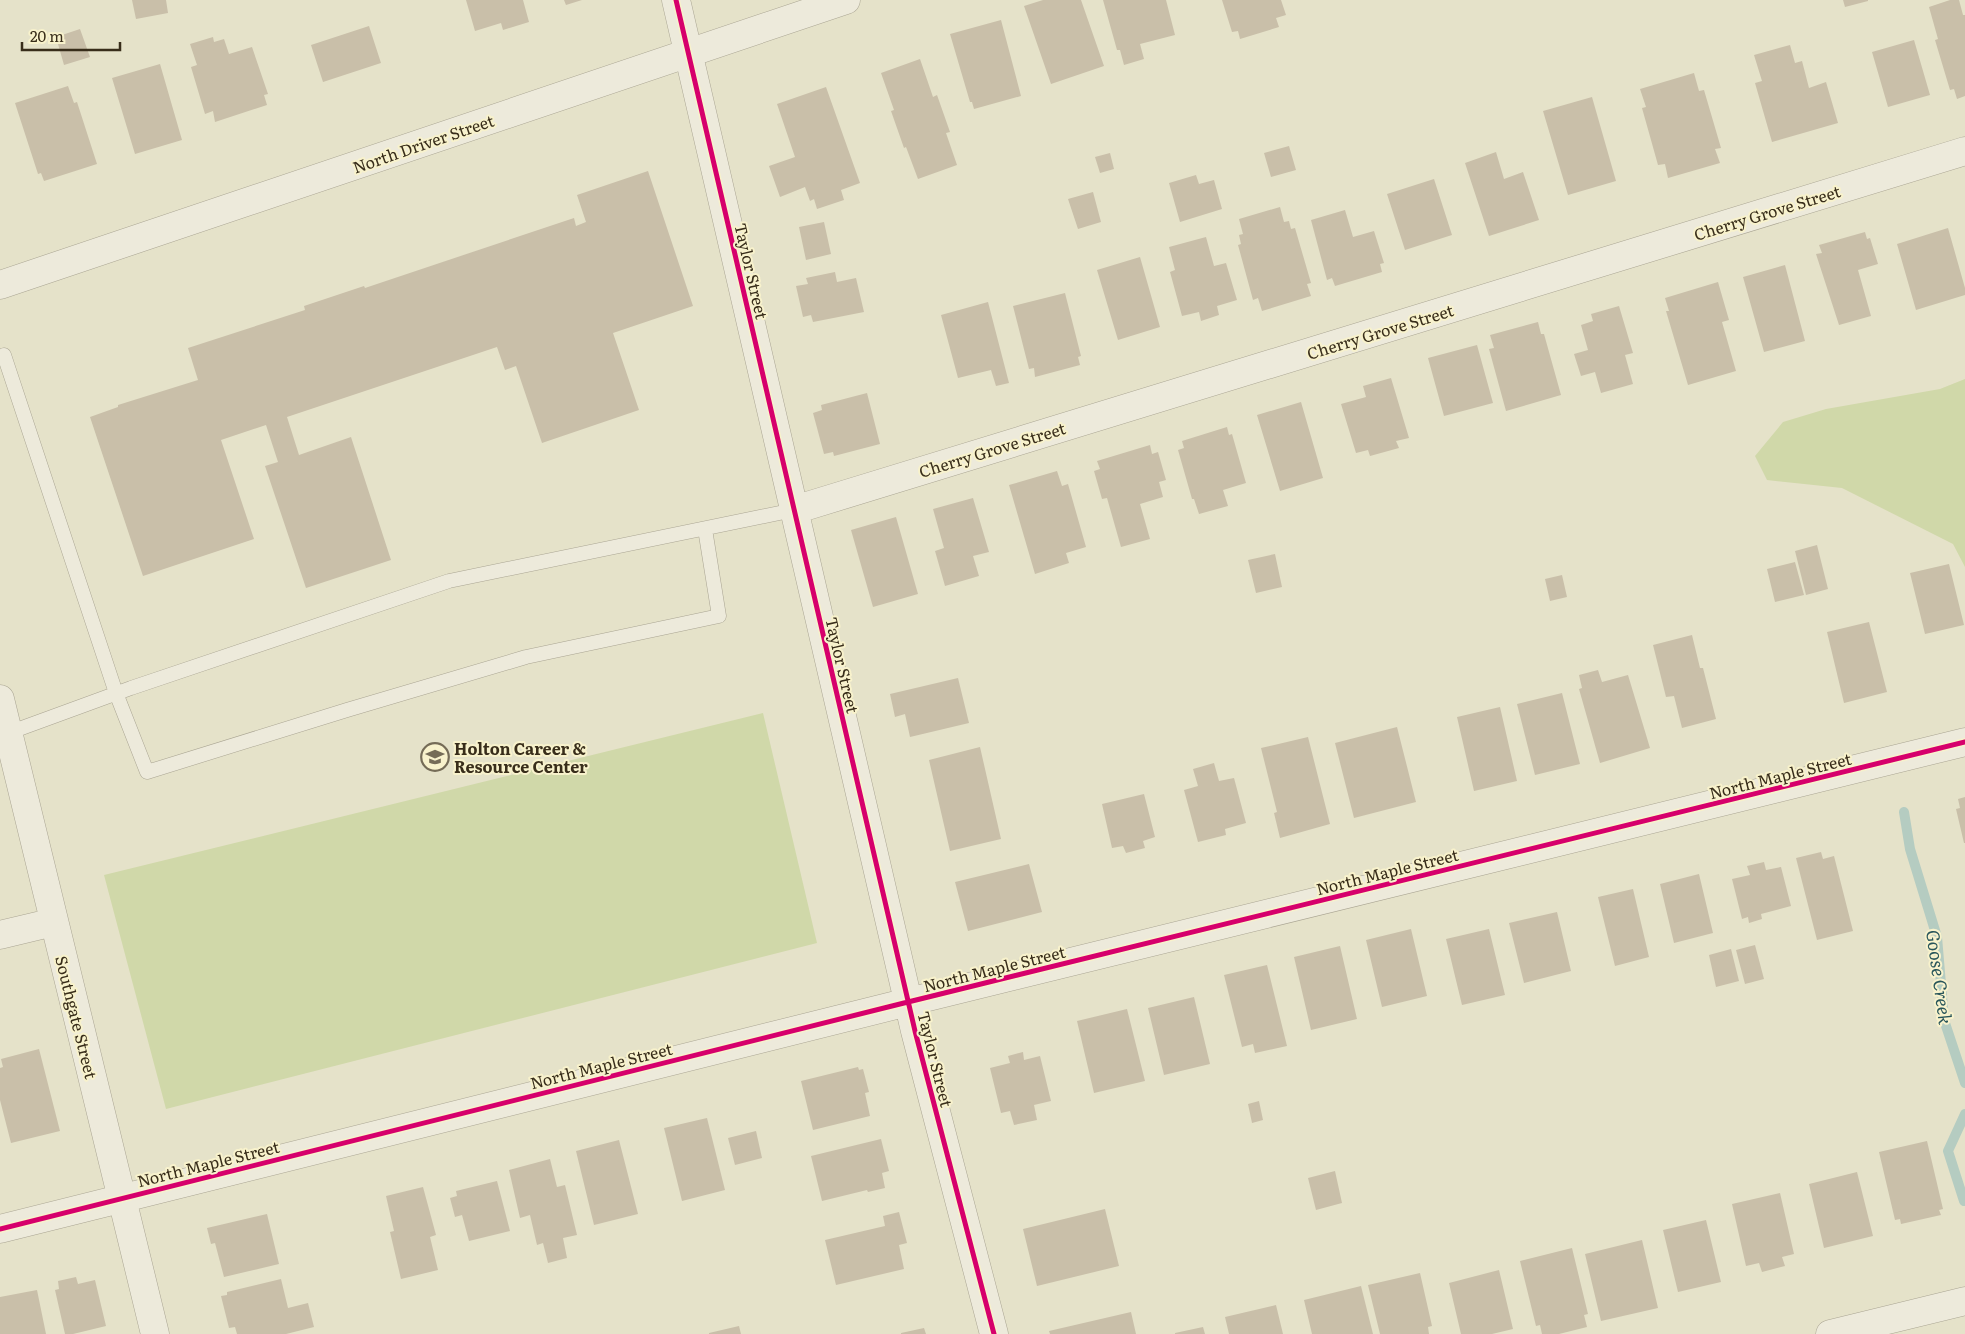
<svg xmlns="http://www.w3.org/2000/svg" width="1965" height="1334" viewBox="0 0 1965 1334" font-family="Literata,serif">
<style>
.green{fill:#d0d8a9}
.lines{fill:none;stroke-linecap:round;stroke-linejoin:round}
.stream{stroke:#b5ccc1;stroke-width:10}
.building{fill:#c9bfa9}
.service-casing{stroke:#aaa593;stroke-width:15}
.minor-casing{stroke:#aaa593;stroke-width:29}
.tertiary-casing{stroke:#aaa593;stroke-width:29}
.service{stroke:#edeadb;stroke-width:14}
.minor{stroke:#edeadb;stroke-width:28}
.tertiary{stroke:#edeadb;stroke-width:28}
.cycleway-casing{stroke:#f8f2cc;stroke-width:8}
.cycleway{stroke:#d6006c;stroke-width:5}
.labels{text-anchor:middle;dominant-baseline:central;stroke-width:4;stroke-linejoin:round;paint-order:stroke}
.street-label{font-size:16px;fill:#382d1a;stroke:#f8f2cc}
.poi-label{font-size:16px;font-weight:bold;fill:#382d1a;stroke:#f8f2cc;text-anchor:start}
.water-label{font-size:18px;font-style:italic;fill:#28555a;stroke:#f8f2cc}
</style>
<rect width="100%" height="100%" fill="#e5e2c9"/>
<path class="green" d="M1965,379V567L1953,544L1842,488L1767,480L1755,456L1783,422L1826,409L1940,389Z
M763,713L817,943L166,1109L104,875Z"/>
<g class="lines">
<path class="stream" d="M1904,812L1910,849L1937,937L1944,1020L1965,1083
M1964,1201L1948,1151L1965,1114"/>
</g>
<path class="building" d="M132,0H166L168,13L136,19Z
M466,0H523L529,22L503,30L501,23L475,31Z
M564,0H582L566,5Z
M1043,0H1081L1104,66L1051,84L1024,6Z
M1103,0H1166L1175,35L1140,44L1144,59L1124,65L1120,50H1117Z
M1222,0H1281L1286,15L1276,18L1279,27L1240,39L1238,31L1232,32Z
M1843,0H1868V1L1845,7Z
M1950,0H1959L1963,15H1965V96L1957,99L1954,89L1950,90L1935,40L1938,39L1929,7Z
M1001,20L1021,96L974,109L972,102H970L950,34Z
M369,26L381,63L323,82L311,45Z
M80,29L90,57L64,65L56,37Z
M213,37L214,42L224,39L229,54L252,47L268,94L264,95L267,105L215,122L213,111L205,114L191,67L197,65L190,44Z
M1914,40L1930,95L1888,107L1872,52Z
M1790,45L1795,63L1802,61L1809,88L1826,82L1838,123L1772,142L1755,83L1762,81L1754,55Z
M920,59L933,97L937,95L950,132L946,133L957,165L918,179L906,147L904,148L891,111L894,110L881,73Z
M160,64L182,140L135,154L112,78Z
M1694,73L1699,91L1704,90L1721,148L1715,149L1720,163L1668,178L1665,164L1658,165L1642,108L1646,107L1640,89Z
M68,86L74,103L77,102L97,164L44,181L41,173L38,174L15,103Z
M826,87L860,183L841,190L844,200L817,209L814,199L810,201L805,187L780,197L769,166L795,157L777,104Z
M1592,97L1616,181L1568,195L1543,111Z
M1289,146L1296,170L1271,177L1264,153Z
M1496,152L1504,179L1523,172L1539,220L1489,236L1465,163Z
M1110,153L1114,169L1100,173L1095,157Z
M648,171L693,306L613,333L639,410L542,443L516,366L505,370L497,347L287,417L299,455L351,437L391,560L306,588L265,466L278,462L266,425L221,440L254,539L143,576L90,417L118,407V405L198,380L188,348L305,310L304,306L364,286L365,288L574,218L576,226L586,222L577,195Z
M1196,175L1199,184L1214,180L1222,209L1180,222L1169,183Z
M1434,179L1452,235L1405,250L1387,194Z
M1093,192L1101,222L1078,229L1068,199Z
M1280,207L1284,222L1289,221L1291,229L1295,228L1311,283L1307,284L1311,296L1262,311L1258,298L1253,300L1238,245L1241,244L1239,235L1243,234L1239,219Z
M1345,210L1353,237L1374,231L1384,263L1380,264L1382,272L1335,286L1332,278L1327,280L1311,220Z
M824,222L831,254L806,260L799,227Z
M1948,228L1965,288V295L1916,310L1897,244Z
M1865,232L1867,239L1870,238L1878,264L1858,270L1871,316L1839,325L1816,254L1822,253L1819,245Z
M1206,237L1214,266L1226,263L1237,300L1217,306L1219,315L1201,321L1199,312L1182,316L1170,272L1175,270L1169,247Z
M1140,257L1160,327L1118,340L1097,270Z
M1785,265L1805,341L1764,352L1743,277Z
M835,272L837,282L856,278L864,312L813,322L811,315L803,317L796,286L808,284L806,278Z
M1718,282L1729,320L1722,322L1736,371L1688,385L1666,311H1669L1665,298Z
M1065,293L1081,356L1078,357L1080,365L1035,377L1034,368L1029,369L1013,306Z
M988,302L1009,383L996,386L991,370L958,378L941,315Z
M1619,306L1633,353L1625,355L1633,384L1601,393L1595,372L1581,376L1574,354L1588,350L1581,325L1593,321L1591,314Z
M1538,322L1541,334H1544L1561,395L1506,411L1489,349L1494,348L1490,335Z
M1477,345L1493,403L1444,416L1428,358Z
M1391,378L1409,438L1396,441L1399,448L1370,456L1368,450L1356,453L1341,404L1366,397L1363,386Z
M867,393L880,444L834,456L833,452L824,454L813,413L822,410L821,405Z
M1301,402L1323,478L1280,491L1257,415Z
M1227,427L1229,435L1232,434L1246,483L1223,490L1228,506L1199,514L1194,499H1192L1178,450L1184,448L1182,441Z
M1150,445L1152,454L1158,452L1166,480L1159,482L1163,497L1140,504L1150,539L1121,547L1107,498L1102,499L1094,471L1100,469L1097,461Z
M1057,471L1062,486L1068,484L1086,547L1066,553L1069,563L1035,574L1009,485Z
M973,498L989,552L973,556L979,576L945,586L935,551L944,548L933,509Z
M896,517L918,594L873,607L851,530Z
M1817,545L1828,589L1806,595L1795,551Z
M1275,554L1282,587L1256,593L1248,560Z
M1795,562L1804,595L1775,602L1767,569Z
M1949,564L1964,625L1925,634L1910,573Z
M1562,575L1567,597L1550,601L1545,579Z
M1869,622L1887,692L1844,703L1827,632Z
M1692,635L1700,668H1703L1716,719L1682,728L1674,696L1666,697L1653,645Z
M1598,670L1602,682L1628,675L1650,748L1600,763L1579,689L1582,688L1579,675Z
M958,678L969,723L910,737L905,714L895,717L890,694Z
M1562,693L1580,764L1535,775L1517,704Z
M1500,707L1517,781L1474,791L1457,717Z
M1397,727L1416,802L1354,818L1335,743Z
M1308,737L1330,824L1280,838L1274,813L1277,812L1261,748Z
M980,747L1001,839L950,851L929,760Z
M1214,763L1219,781L1234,778L1246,823L1225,829L1226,835L1198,842L1184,790L1198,786L1193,769Z
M1144,794L1155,837L1143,841L1145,848L1126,853L1123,846L1112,848L1102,804Z
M1965,797V843H1964L1956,809L1960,808L1958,799Z
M1821,852L1823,859L1834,856L1853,931L1817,940L1796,858Z
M1764,862L1766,870L1781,867L1791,906L1761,914L1762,919L1749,923L1748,917L1742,919L1732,879L1750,875L1747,866Z
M1029,864L1042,912L968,931L955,882Z
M1699,874L1713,933L1674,943L1660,884Z
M1633,889L1649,957L1615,966L1598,897Z
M1557,912L1571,971L1524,983L1509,923Z
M1411,929L1427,996L1382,1007L1366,940Z
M1489,929L1505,995L1462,1005L1446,939Z
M1755,945L1764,979L1745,984L1736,950Z
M1340,946L1357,1019L1311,1030L1294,957Z
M1731,949L1739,981L1716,987L1709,955Z
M1267,965L1287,1046L1255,1053L1253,1044L1242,1047L1224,975Z
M1194,997L1210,1064L1164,1075L1148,1008Z
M1127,1009L1145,1081L1094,1093L1077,1021Z
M39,1049L60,1131L11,1143L0,1100V1068L3,1067L1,1059Z
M1023,1052L1024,1060L1040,1056L1051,1101L1034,1105L1037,1120L1014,1125L1010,1111L1001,1113L990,1068L1010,1063L1008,1056Z
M858,1067L859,1070L863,1069L869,1092L865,1093L870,1116L813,1130L801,1081Z
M1259,1101L1263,1120L1252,1123L1248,1104Z
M707,1118L725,1190L682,1201L664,1128Z
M756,1131L762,1158L735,1165L728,1138Z
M881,1139L889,1171L882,1173L885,1188L868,1192L867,1190L822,1201L811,1156Z
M619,1140L638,1214L594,1225L576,1151Z
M1927,1141L1943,1209L1939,1210L1941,1215L1901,1224L1900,1219L1895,1220L1879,1152Z
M550,1159L557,1187L565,1185L577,1235L563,1238L567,1258L548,1263L543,1243L537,1245L530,1215L520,1218L509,1170Z
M1335,1171L1342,1203L1316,1210L1308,1178Z
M1857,1172L1873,1236L1824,1248L1809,1184Z
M497,1181L510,1231L469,1241L462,1215L455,1217L450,1198L457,1196L456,1191Z
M423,1187L436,1235L430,1237L438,1270L401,1279L390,1232L394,1231L386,1196Z
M1780,1193L1794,1254L1782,1257L1785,1266L1762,1272L1759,1263L1746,1266L1732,1204Z
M1105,1209L1119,1266L1037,1286L1023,1229Z
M899,1212L907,1243L899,1245L904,1269L836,1285L825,1240L885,1226L883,1216Z
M267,1214L279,1264L224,1277L215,1243L211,1244L207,1228Z
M1706,1220L1721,1282L1678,1292L1663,1230Z
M1642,1240L1658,1308L1601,1321L1585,1254Z
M1572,1248L1588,1314L1584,1315L1587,1327L1559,1334H1542L1540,1325L1536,1326L1520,1261Z
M1499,1270L1513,1329L1492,1334H1461L1449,1283Z
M1420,1273L1432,1326L1428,1327L1429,1334H1380L1368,1285Z
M76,1277L78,1284L95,1280L106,1326L73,1334H65L55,1290L59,1289L58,1281Z
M281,1279L288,1308L308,1303L314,1327L286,1334H237L235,1327L229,1328L221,1296L227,1295V1292Z
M1361,1286L1373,1334H1312L1304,1300Z
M37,1290L46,1334H0V1297Z
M1276,1305L1283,1334H1229L1225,1317Z
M1131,1312L1136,1334H1050L1049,1331Z
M739,1326L741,1334H709V1333Z
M1203,1327L1205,1334H1175V1333Z
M924,1328L926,1334H901V1333Z"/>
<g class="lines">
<defs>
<path id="service" d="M4,355L116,693L147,772L347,710L526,657L719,616L705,529
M8,733L131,688L449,581L794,510"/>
<path id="minor" d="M676,0L915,1031L994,1334
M794,510L1965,151
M0,699L155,1334
M0,935L54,922
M0,1229L908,1002L1965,742"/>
<path id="tertiary" d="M0,285L846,0
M1830,1334L1965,1301"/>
</defs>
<use href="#service" class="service-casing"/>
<use href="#minor" class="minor-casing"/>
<use href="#tertiary" class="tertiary-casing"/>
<use href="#service" class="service"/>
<use href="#minor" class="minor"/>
<use href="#tertiary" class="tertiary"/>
<defs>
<path id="cycleway" d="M676,0L915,1031L994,1334
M0,1229L908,1002L1965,742"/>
</defs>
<use href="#cycleway" class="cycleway-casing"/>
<use href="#cycleway" class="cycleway"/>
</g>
<defs>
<symbol id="school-ring" viewBox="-11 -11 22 22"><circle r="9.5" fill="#f8f2cc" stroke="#756c57" stroke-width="1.5"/><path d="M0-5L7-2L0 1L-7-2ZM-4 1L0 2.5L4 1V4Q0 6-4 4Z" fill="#756c57"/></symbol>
</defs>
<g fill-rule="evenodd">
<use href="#school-ring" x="419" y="741" width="32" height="32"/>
</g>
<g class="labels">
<g class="street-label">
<text transform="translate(423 143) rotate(-19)">North Driver Street</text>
<text transform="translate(1767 212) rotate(-17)">Cherry Grove Street</text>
<text transform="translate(752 271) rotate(77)">Taylor Street</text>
<text transform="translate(1380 331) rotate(-17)">Cherry Grove Street</text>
<text transform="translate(992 449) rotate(-17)">Cherry Grove Street</text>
<text transform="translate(843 665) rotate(77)">Taylor Street</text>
<text transform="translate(1780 775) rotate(-14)">North Maple Street</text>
<text transform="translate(1387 871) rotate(-14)">North Maple Street</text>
<text transform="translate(994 968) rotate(-14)">North Maple Street</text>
<text transform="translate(77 1017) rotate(76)">Southgate Street</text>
<text transform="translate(936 1059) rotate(76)">Taylor Street</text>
<text transform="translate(601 1065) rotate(-14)">North Maple Street</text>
<text transform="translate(208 1163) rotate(-14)">North Maple Street</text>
</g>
<g class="poi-label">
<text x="454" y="748">Holton Career &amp;<tspan x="454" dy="18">Resource Center</tspan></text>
</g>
<g class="water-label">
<text transform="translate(1940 977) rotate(82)">Goose Creek</text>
</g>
</g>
<path d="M22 42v8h98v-8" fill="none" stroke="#382d1a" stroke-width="2.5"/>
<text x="30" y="42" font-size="15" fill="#382d1a" stroke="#f8f2cc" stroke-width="4" paint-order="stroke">20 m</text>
</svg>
